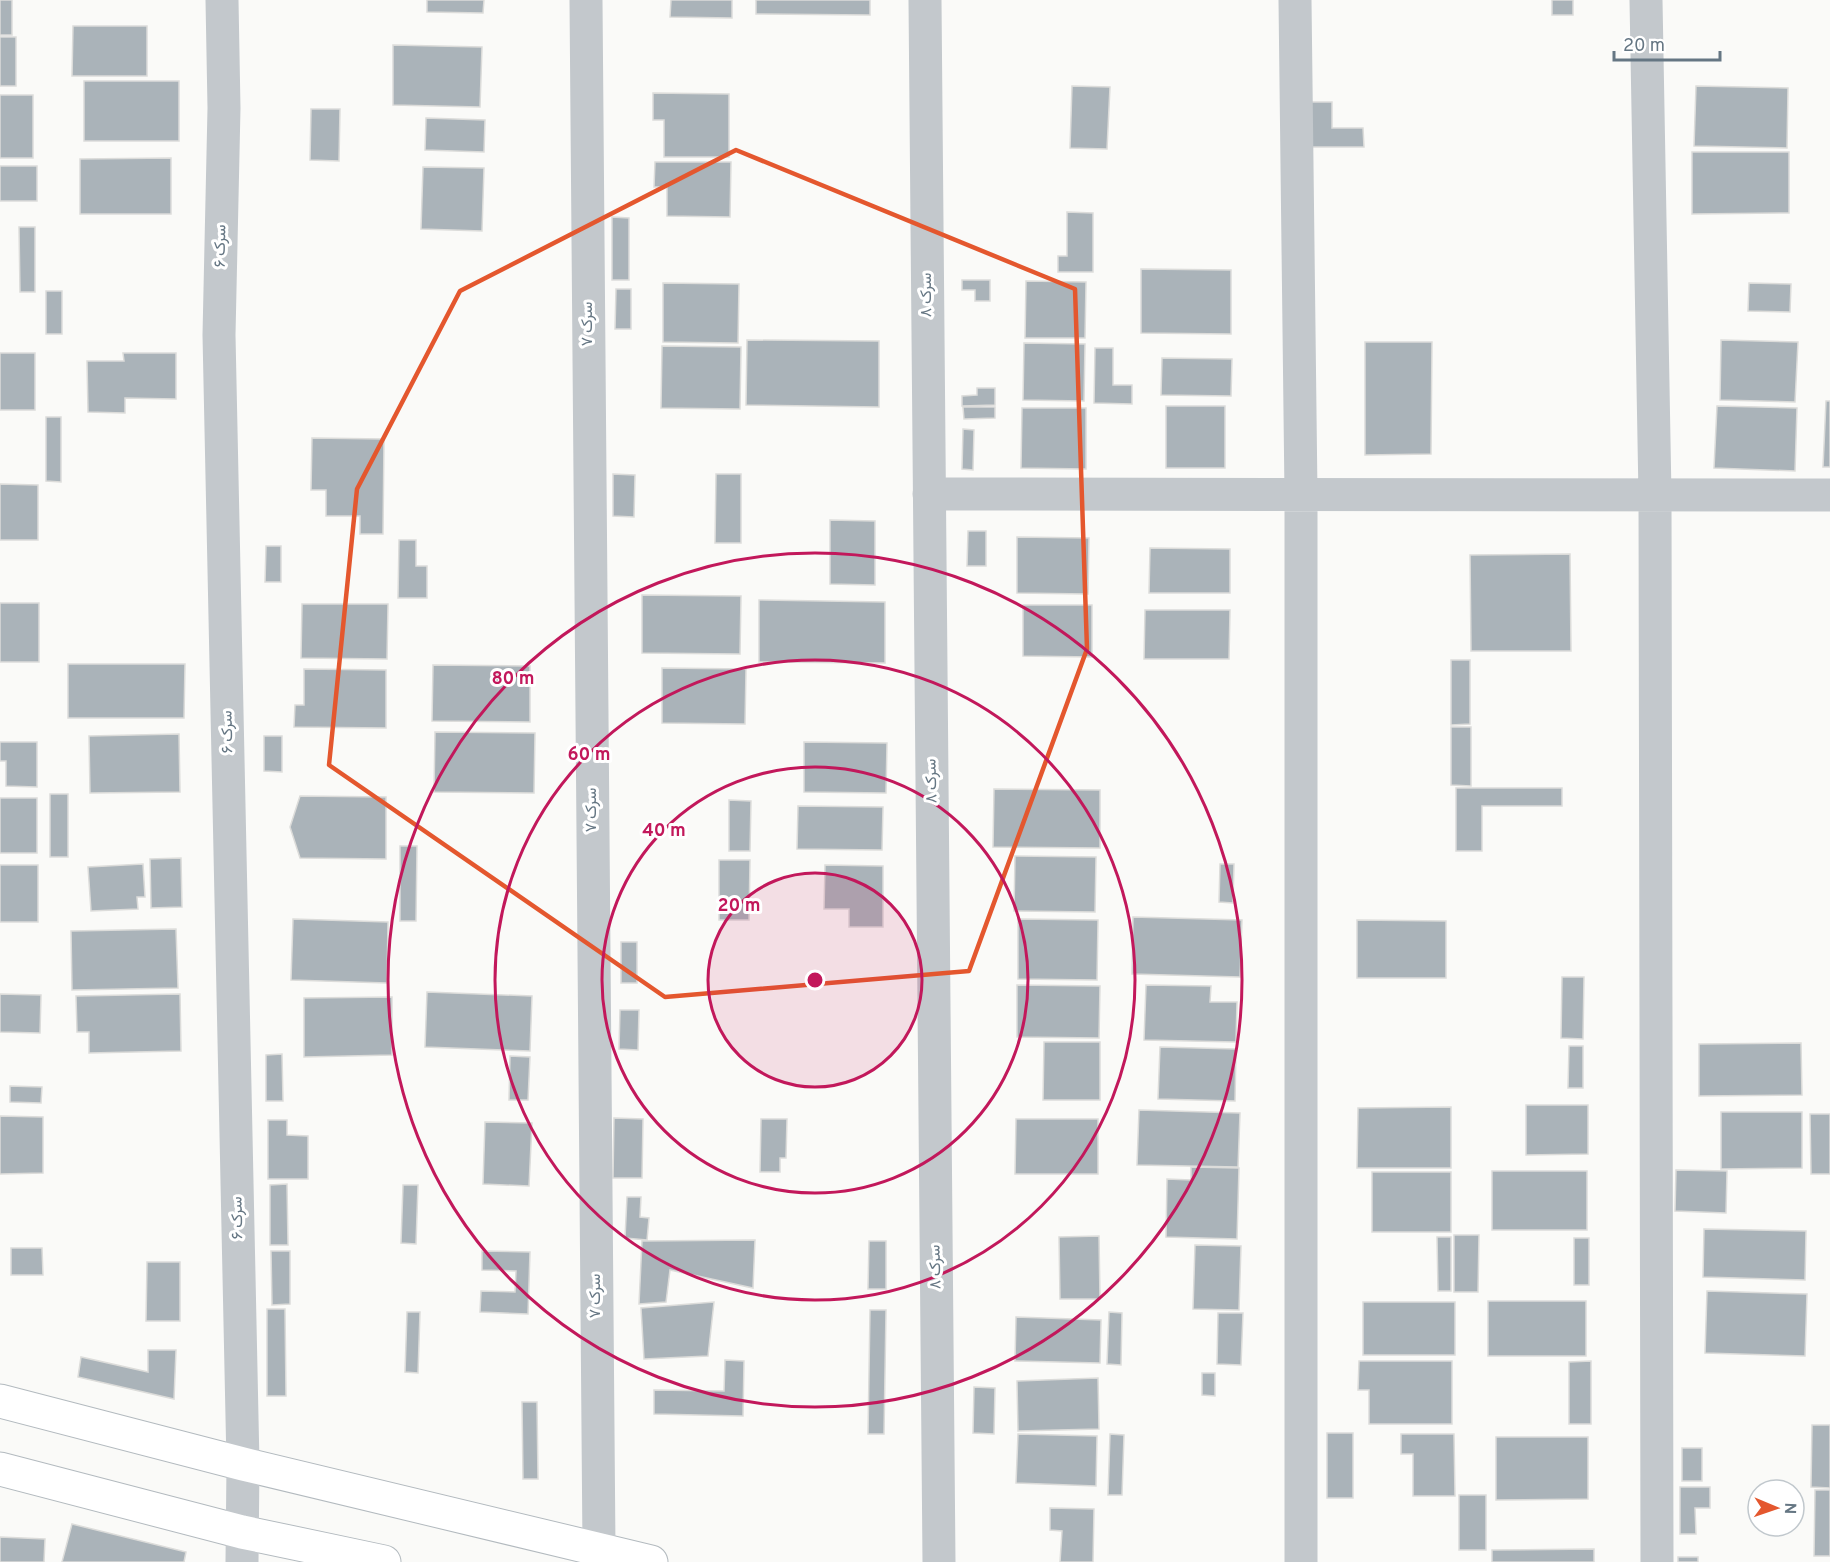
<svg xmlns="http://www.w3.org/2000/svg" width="1830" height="1562" viewBox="0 0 1830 1562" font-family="Overpass,Vazirmatn,sans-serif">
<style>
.building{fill:#aab3b9;stroke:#dcdcda;stroke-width:1.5}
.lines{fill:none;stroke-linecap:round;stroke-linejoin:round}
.secondary-casing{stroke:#b3babf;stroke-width:35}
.street{stroke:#c3c8cc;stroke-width:33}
.secondary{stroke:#fff;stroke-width:33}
.marked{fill:none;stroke:#e4572e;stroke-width:4.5;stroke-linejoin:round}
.ring{fill:none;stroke:#c2185b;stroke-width:3}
.labels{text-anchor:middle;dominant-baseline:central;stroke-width:6;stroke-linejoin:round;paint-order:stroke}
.street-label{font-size:16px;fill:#657683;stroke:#fff}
.centre{fill:#c2185b;stroke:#fff;stroke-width:3}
.ring-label{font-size:18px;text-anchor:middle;font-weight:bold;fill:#c2185b;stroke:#fff;stroke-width:6;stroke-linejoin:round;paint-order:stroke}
</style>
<rect width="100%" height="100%" fill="#fafaf8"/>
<path class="building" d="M0,0H12V35H0Z
M427,0H484L483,13L427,12Z
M671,0H732V18L670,17Z
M756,0H870V15L756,14Z
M1552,0H1573V15H1552Z
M73,26H147V76H72Z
M0,37H16V86H0Z
M393,45L482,47L480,107L393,105Z
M84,81H179V141H84Z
M1072,86L1110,87L1107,149L1070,148Z
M1696,86L1788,88L1787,148L1694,146Z
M653,93L729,94V157H664V120H653Z
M0,95H33V158H0Z
M1311,102H1332V128H1363L1364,147H1311Z
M311,109H340L339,161L310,160Z
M426,118L485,120L484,152L425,150Z
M1692,152H1789V213L1692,214Z
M171,158V214H80V159Z
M655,162H731L730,217L667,216V187H654Z
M0,166H37V201H0Z
M423,167L484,168L482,231L421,229Z
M1067,212L1093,213V272H1058V256H1067Z
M612,217L629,218V280H612Z
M19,227H35V292H20Z
M1141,269L1231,270V334L1141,333Z
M962,280H990V301H975V290H962Z
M1026,281L1086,282L1085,338H1025Z
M663,283L739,284L738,343L663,342Z
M1749,283L1791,284L1790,312L1748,311Z
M616,289H631V329H615Z
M46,291H62V334H46Z
M747,340L879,341V407L746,405Z
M1721,340L1798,342L1795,402L1720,400Z
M1365,342H1432L1431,454L1365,455Z
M1024,343L1085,344L1084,401L1023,400Z
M662,346L741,347L740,409L661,408Z
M1095,348H1113V385H1132V404L1094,403Z
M0,353H35V410H0Z
M123,353H176V399L125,398V413L88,412L87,361H124Z
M1162,358L1232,359L1231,396L1161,395Z
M977,388H995V405L962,406V396L977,395Z
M1826,401H1830V467H1823Z
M1166,406H1225V468H1166Z
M1717,406L1797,408L1795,471L1714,468Z
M963,407H995V418L964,419Z
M1022,408H1086V469L1021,468Z
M46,417H61V482L46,481Z
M963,429L974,430L973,470L962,469Z
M312,438L384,439L383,534H360V516H326V490H311Z
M613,474L635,475L634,517L613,516Z
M716,474H741V543H715Z
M0,484L38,485V540H0Z
M830,520L875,521V585L830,584Z
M968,531H986V566H967Z
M1017,537L1089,538L1088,594L1017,593Z
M399,540H416V566H427V598H398Z
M266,546H281V582H265Z
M1150,548L1230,549V593H1149Z
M1570,554L1571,651H1471L1470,555Z
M642,595L741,596L740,654L642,653Z
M759,600L885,602V663L759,662Z
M0,603H39V662H0Z
M302,604H388L387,659L301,658Z
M1023,605H1092V657L1023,656Z
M1145,610H1230L1229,659H1144Z
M1451,660H1470V724L1451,725Z
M68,664H185L184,718H68Z
M433,665L530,666V722L432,721Z
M662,668L746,669L745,724L662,723Z
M304,669L386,670V728L294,727L295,705H304Z
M1451,727H1471V786L1451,785Z
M435,732L535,733L534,793L434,792Z
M179,734L180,792L90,793L89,736Z
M264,736H282V772L264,771Z
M0,742H37V787L6,786V761H0Z
M804,742L887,743L886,793L804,792Z
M1456,788H1562V806H1482V851H1456Z
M994,789L1100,790V848L993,847Z
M50,794H68V857H50Z
M300,796L386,797V859L300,858L290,827Z
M0,798H37V853H0Z
M729,800L751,801L750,851H729Z
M798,806L883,807L882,850L797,849Z
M400,846H417L416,921H400Z
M1015,856L1096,857L1095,912L1014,911Z
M181,858L182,907L151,908L150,859Z
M719,860H750L749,920H719Z
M143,864L145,897H137L138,909L91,911L88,867Z
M1220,864H1234L1233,903L1219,902Z
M0,865H38V922H0Z
M825,865L883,866V927H849V909H824Z
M1133,917L1242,920L1240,977L1132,974Z
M293,919L388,922L387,983L291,980Z
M1018,919L1098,920L1097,980L1018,979Z
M1357,920L1446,921V978H1357Z
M176,929L178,988L72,990L71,931Z
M621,942H637V983H621Z
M1562,977H1584L1583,1039L1561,1038Z
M1017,985L1100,986L1099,1038L1017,1037Z
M1146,985L1211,986L1210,1002H1237L1236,1042L1144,1040Z
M427,992L532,996L530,1051L425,1047Z
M0,994L41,995L40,1033L0,1032Z
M180,994L181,1051L89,1053V1032H77L76,996Z
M392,997V1055L304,1057V998Z
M620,1010H639L638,1050L619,1049Z
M1044,1042H1100V1100H1043Z
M1801,1043L1802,1095L1699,1096V1044Z
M1569,1046H1583V1088H1568Z
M1160,1047L1236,1049L1235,1101L1158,1099Z
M282,1054L283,1101H266V1055Z
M510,1056L530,1057L528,1100H509Z
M10,1086L42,1087L41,1103L10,1102Z
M1526,1105H1588V1154L1526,1155Z
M1451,1107V1168H1357L1358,1108Z
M1139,1110L1240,1113L1238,1167L1137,1165Z
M1721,1112H1802V1168L1721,1169Z
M1810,1114H1830V1174H1811Z
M0,1116L43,1117V1173L0,1174Z
M614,1118L643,1119L642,1178H613Z
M761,1119H787L786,1158H780V1172H760Z
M1016,1119H1098V1174H1015Z
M268,1120H287V1135L308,1136V1179H268Z
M485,1122L532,1123L529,1186L483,1184Z
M1191,1167L1239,1168L1237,1239L1166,1237L1167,1179L1191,1180Z
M1676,1170L1727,1171L1726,1213L1675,1211Z
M1492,1171H1587V1230H1492Z
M1372,1172H1451V1232H1372Z
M287,1184L288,1245H270V1185Z
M403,1185H418L416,1244L401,1243Z
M627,1197H641L640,1217L649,1218L647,1240L625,1238Z
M1704,1229L1806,1231L1805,1280L1703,1277Z
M1454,1235H1479L1478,1292H1454Z
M1099,1236L1100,1299H1060L1059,1237Z
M1437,1237H1451V1291H1438Z
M1574,1238H1589V1285H1574Z
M755,1240L753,1288L670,1270L666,1302L639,1304L642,1241Z
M869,1241H886V1289H868Z
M1195,1245L1241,1246L1239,1310L1193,1309Z
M11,1248H42L43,1275H11Z
M271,1251H290V1304L272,1305Z
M482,1251L530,1252L528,1314L480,1312L481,1291L515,1292L516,1271L482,1270Z
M147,1262H180V1321H146Z
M1707,1291L1807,1294L1805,1356L1705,1353Z
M1488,1301H1586V1356H1488Z
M714,1302L708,1356L644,1359L641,1308Z
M1363,1302H1455V1355H1363Z
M267,1309H285L286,1396H267Z
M870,1310H886L884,1434H868Z
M407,1312H420L418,1373L405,1372Z
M1109,1312L1122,1313L1121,1365L1107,1364Z
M1218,1313H1243L1241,1365L1217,1364Z
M1016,1317L1101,1320L1100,1363L1015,1361Z
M148,1350H176L174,1399L78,1377L81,1357L148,1372Z
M725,1360L744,1361L743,1416L654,1414V1390L724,1391Z
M1359,1361H1452V1424H1369V1390H1358Z
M1591,1361V1424H1569V1362Z
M1202,1373H1215V1396L1202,1395Z
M1098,1378L1099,1429L1018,1431L1017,1381Z
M974,1387L995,1388L994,1434L973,1433Z
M522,1402H537L538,1479H523Z
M1812,1425H1830V1488L1811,1487Z
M1327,1433H1353V1498H1327Z
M1018,1434L1097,1436L1096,1486L1016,1483Z
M1110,1434L1124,1435L1122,1495H1108Z
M1401,1434H1454L1455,1496H1413V1454H1401Z
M1496,1437H1588V1499L1496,1500Z
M1682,1448H1702V1481H1682Z
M1680,1487H1710V1508H1695L1696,1534H1680Z
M1815,1490H1830V1556H1814Z
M1459,1495H1486V1550H1459Z
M1050,1508L1094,1509L1093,1562H1060L1062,1531L1050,1530Z
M72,1524L186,1552L184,1562H62Z
M0,1537L45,1539L44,1562H0Z
M1594,1549V1562H1492V1550Z
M1678,1557H1698V1562H1678Z"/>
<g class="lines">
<defs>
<path id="secondary" d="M0,1401L243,1464L651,1562
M0,1469L242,1532L384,1562"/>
</defs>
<use href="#secondary" class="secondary-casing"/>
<path class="street" d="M222,0L224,108L219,335L243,1464L242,1562
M586,0L599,1549
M925,0L939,1562
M1295,0L1301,494V1562
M1646,0L1655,495L1657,1562
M929,494L1830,495"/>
<use href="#secondary" class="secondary"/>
</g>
<path class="marked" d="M736,150L1075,289L1087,649L969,971L665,997L329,765L357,489L460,291Z"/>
<circle cx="815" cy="980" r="107" fill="#c2185b" fill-opacity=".12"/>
<g class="ring">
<circle cx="815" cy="980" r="107"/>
<circle cx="815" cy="980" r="213"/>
<circle cx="815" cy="980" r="320"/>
<circle cx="815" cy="980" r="427"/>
</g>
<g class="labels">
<g class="street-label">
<text transform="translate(221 246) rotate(-89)">سرک ۶</text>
<text transform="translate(927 295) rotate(-90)">سرک ۸</text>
<text transform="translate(588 324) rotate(-90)">سرک ۷</text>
<text transform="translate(228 732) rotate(-91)">سرک ۶</text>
<text transform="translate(932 781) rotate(-91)">سرک ۸</text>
<text transform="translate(592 810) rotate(-90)">سرک ۷</text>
<text transform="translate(238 1218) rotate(-91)">سرک ۶</text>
<text transform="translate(936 1267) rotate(-91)">سرک ۸</text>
<text transform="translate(596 1296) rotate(-90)">سرک ۷</text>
</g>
</g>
<circle cx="815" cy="980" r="9" class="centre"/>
<g class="ring-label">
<text x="513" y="684">80 m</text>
<text x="589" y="760">60 m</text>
<text x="664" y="836">40 m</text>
<text x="739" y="911">20 m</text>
</g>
<g transform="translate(1776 1508) rotate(92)"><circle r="28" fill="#ffffff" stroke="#c1c8cd" stroke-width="1.5"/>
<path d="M0-4.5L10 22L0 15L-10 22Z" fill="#e4572e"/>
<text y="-9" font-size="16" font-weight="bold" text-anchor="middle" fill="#657683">N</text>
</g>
<path d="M1614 51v9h106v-9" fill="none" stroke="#657683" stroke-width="3"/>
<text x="1623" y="51" font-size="18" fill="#657683" stroke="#ffffff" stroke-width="4.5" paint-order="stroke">20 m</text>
</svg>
